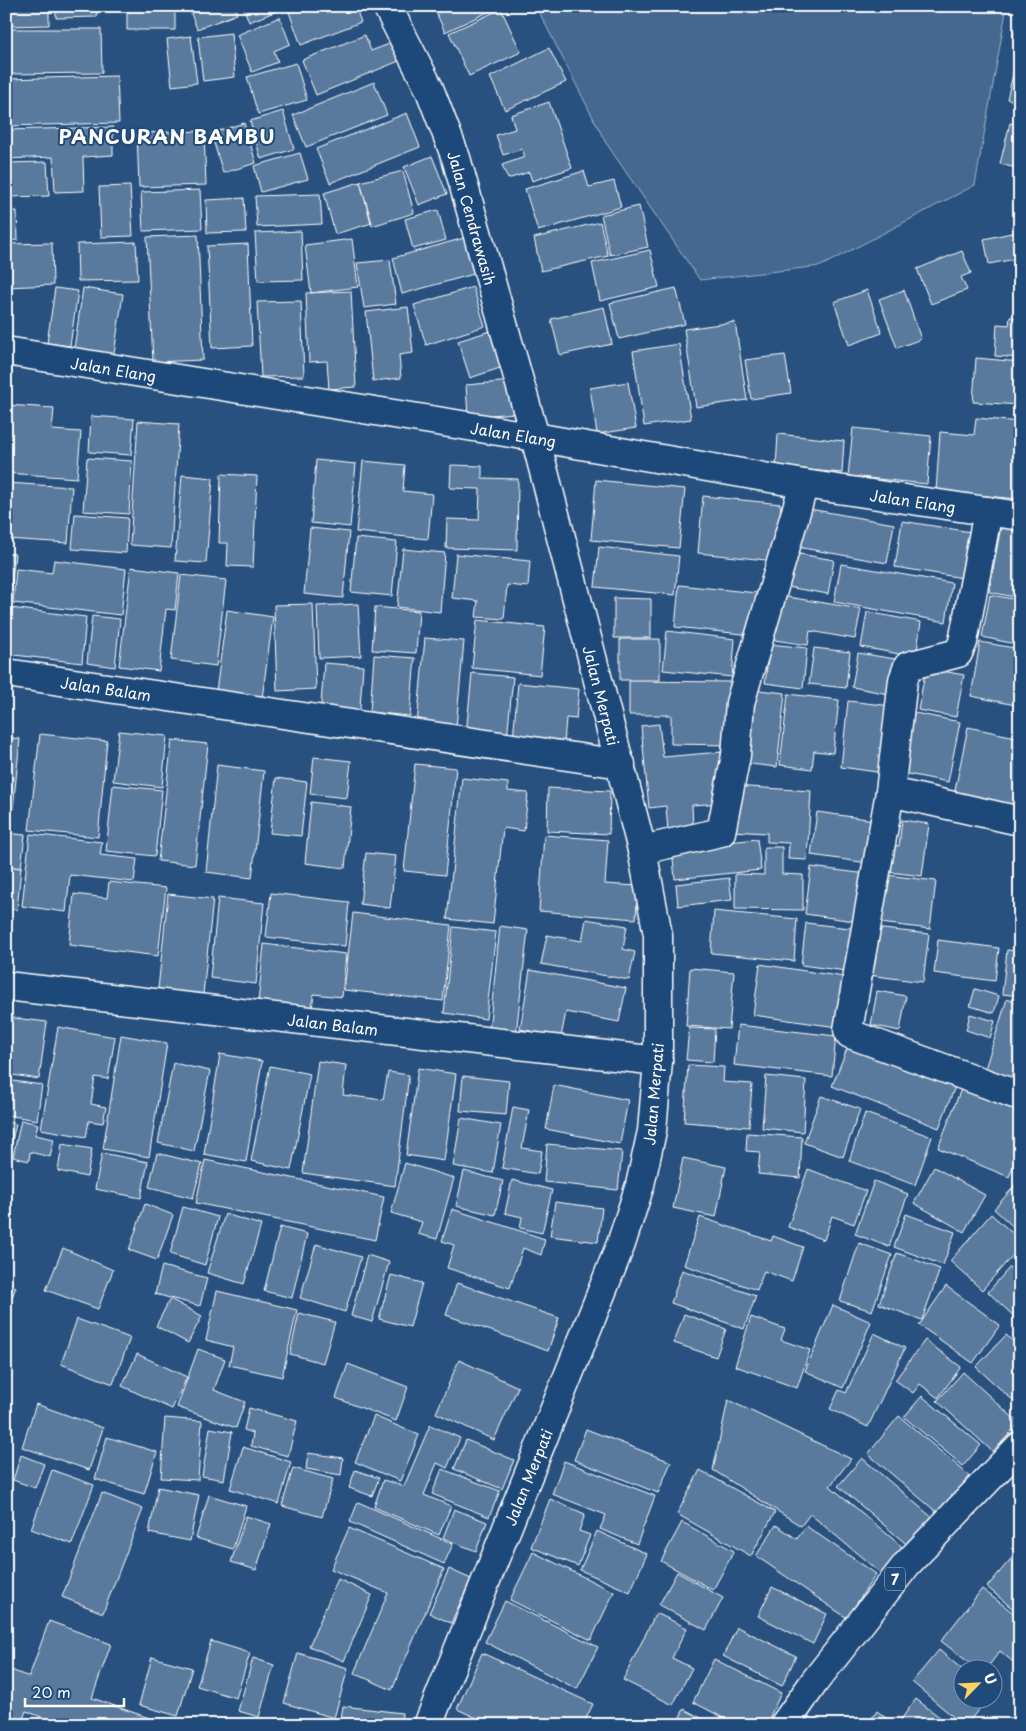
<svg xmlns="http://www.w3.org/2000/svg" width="1026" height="1731" viewBox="0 0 1026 1731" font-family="'Playpen Sans',sans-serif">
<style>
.green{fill:#446890;stroke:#a2b4c8}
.building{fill:#5a7a9d;stroke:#fff}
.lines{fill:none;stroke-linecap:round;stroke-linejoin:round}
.minor-casing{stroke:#fff;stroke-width:31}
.tertiary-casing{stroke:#fff;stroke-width:31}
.trunk-casing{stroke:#fff;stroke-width:31}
.minor{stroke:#1f4a7a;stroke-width:28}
.tertiary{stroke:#1f4a7a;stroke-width:28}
.trunk{stroke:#1f4a7a;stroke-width:28}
.labels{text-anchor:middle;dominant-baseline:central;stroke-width:4;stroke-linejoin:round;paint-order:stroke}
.shield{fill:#1f4a7a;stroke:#bcc9d7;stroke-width:1}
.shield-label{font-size:14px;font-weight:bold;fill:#fff}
.street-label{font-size:15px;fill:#fff;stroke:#1f4a7a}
.district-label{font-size:20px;font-weight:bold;letter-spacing:1px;fill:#fff;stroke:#1f4a7a}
</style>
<rect width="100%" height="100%" fill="#28517f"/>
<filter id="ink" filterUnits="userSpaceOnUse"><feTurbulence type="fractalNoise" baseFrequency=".02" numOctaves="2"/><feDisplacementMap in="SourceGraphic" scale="10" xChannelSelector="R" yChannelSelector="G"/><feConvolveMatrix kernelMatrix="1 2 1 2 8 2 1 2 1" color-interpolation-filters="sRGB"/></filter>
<g filter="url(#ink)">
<path class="green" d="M536,6H1007L975,185L821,266L700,280L606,143Z"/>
<path class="building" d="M6,6H49V25L6,26Z
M56,6H97V17L56,18Z
M127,6H175V30H127Z
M188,6H235L237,14L197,29Z
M243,6H275L277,11L249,22Z
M305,6H355L361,22L301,45L289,12Z
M433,6H501L445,32Z
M501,9L521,52L469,76L449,33Z
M1020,16V39L1013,37Z
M280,17L290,44L274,51L278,62L252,72L237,35Z
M6,29H101L102,73L6,74Z
M231,33L235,77L203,81L198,37Z
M365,35L371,51L397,41L404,59L316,95L302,60Z
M191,36L197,83L172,86L167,39Z
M549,48L566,82L505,110L490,77Z
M296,63L307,100L258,114L247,77Z
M1014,70L1020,72V102L1007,99Z
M117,76L119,123L6,126V79Z
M374,82L387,115L306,147L293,115Z
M549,102L572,168L532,181L529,172L508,179L502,165L525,157L522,149L503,155L496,135L515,129L511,115Z
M283,111L294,149L261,159L250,121Z
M407,113L420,147L330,183L316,149Z
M244,123L256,163L223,173L211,133Z
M1010,123L1020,125V169L1000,164Z
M113,127V155L83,157L84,191L55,192L53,157L6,159V130Z
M204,131L206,185L139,187L137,133Z
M300,153L308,179L261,192L254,166Z
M432,156L447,194L419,205L404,167Z
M47,162L49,196L6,197V163Z
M403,171L414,213L372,226L360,182Z
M584,171L589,187L614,181L621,207L538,231L525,189Z
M360,182L372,223L335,234L324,193Z
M130,186L133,236L101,237L99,187Z
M200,190L202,229L143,231L141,192Z
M320,194L322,224L257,227L255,196Z
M244,198L246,232L207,233L206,200Z
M639,206L648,247L610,255L601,215Z
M438,210L446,240L413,249L405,219Z
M6,211H17L18,240L6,241Z
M600,222L608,256L541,271L534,238Z
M301,231L303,280L258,281L255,233Z
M1016,232L1020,258L989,264L984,239Z
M198,235L203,360L153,362L147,237Z
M471,236L481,272L402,294L393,258Z
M352,239L358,287L311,293L305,245Z
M136,242L138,280L78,281L77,244Z
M52,243L53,285L6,287V244Z
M248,244L252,346L212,348L207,246Z
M650,250L659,287L600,301L592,263Z
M962,251L971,273L961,277L967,290L931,304L917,269Z
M390,260L396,304L364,308L357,263Z
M473,287L485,326L426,345L414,305Z
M55,288L78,291L70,346L47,343Z
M83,288L123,294L114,354L74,349Z
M676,288L685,324L619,339L610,303Z
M867,290L882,333L849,345L834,302Z
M904,290L921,339L897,348L879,299Z
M351,291L356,387L329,389L327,361L309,362L306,293Z
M301,301L304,376L261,377L257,302Z
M408,307L413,353L399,355L401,378L373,381L366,312Z
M604,307L612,344L560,355L551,319Z
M1010,317L1020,318V358L995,356L997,324L1009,325Z
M735,322L747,400L696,407L684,329Z
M500,328L512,364L470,378L458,341Z
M679,344L691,419L644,426L633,351Z
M785,355L791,393L751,399L745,360Z
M976,358L1020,362V405L973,402Z
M512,381L515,413L468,417L466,385Z
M628,382L636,428L597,434L590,388Z
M6,405L54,408L52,430L81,432L77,478L6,473Z
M91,416L134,419L131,455L89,452Z
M976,418L1020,422L1019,499L936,492L940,432L974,435Z
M138,421L179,424L171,548L130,545Z
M853,428L931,436L927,484L848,476Z
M778,434L844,441L842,473L776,467Z
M87,458L132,461L129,514L83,511Z
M316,460L356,464L350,527L311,523Z
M363,461L405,465L403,491L432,494L428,539L356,532Z
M451,465L482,466V478L518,479L517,550L446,548L447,519L479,520L480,489L450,488Z
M221,474L257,476L253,567L227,566L228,543H219Z
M182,475L213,478L206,563L175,561Z
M596,480L685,489L679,548L591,540Z
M6,483L72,487L68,543L6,539Z
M703,496L781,504L776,561L698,553Z
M804,508L894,524L887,563L797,547Z
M75,514L128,518L126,553L72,549Z
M902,521L971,532L963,578L895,567Z
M1001,526L1020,530V598L989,592Z
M310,528L349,532L343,598L304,594Z
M356,538L397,542L392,596L351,592Z
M599,547L679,556L675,595L595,587Z
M403,549L445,553L440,612L397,607Z
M6,553L15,554L10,600H6Z
M794,553L834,560L828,594L787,587Z
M456,554L530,561L528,587L507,585L504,619L476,617L478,601L452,598Z
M54,560L126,569L121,615L13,603L16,569L52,573Z
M841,564L952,583L946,622L834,602Z
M131,567L179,573L175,610L166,609L159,671L119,666Z
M181,575L226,580L216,666L171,660Z
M679,585L757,593L752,635L675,627Z
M775,595L861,609L855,639L810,631L808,645L768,639Z
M990,595L1020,600V645L982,637Z
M614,598L651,599V638H614Z
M313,604L316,689L277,691L274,605Z
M358,604L361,656L319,658L317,606Z
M375,607L419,611L416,653L372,650Z
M10,608L86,617L82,663L6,654Z
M227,610L273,617L261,706L215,699Z
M867,612L921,622L916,657L861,647Z
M92,616L120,619L115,667L87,663Z
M477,620L545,627L540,675L472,668Z
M667,631L735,639L732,677L663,670Z
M425,638L464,641L456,728L417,724Z
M620,639H660V680H620Z
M980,642L1020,649V706L971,696Z
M770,644L807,648L803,688L765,683Z
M814,648L850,652L846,688L809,684Z
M858,653L901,660L894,695L852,687Z
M374,655L415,658L410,716L370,712Z
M324,663L363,666L359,721L320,718Z
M926,668L964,675L956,717L918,710Z
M472,673L513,677L507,739L466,735Z
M629,681L731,682L730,745L671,744V715H629Z
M518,683L579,689L576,719L566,718L564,744L513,739Z
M750,689L785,693L777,767L741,763Z
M788,694L839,700L833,753L814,751L812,769L780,765Z
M848,701L892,706L884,773L841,767Z
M910,712L960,722L948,782L898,772Z
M659,724L663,757L721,752L726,803L692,805L693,829L668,832L666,806L649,808L641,726Z
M968,727L1020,738V814L953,800Z
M119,731L167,736L162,787L113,781Z
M40,734L107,741L98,837L29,830Z
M6,737L20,739L11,829L6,828Z
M172,740L208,744L195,865L158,861Z
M314,757L351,761L347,798L310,794Z
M415,764L456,768L445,875L404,871Z
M217,765L264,771L252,878L206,872Z
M276,778L307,782L301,836L270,833Z
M462,778L508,783V791L528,793L524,831L503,828L493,924L447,919Z
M113,785L162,790L155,856L106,851Z
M734,786L811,791L807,860L788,859L789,843L767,842V833L731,831Z
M548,788L610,791L609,834L547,831Z
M311,802L351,807L345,868L305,863Z
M817,812L874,820L868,863L811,855Z
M902,820L929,824L922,876L881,871L884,845L899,846Z
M6,833L25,835L21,868L6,866Z
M30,834L102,842L100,855L137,859L134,882L70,875L66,912L22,906Z
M544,835L608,840L605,884L638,886L636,919L539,911Z
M757,839L761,870L675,879L672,848Z
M764,847H782V874L803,875V910L735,909V874L764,875Z
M366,853L396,856L390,908L360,904Z
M6,866L21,868L17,910L6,908Z
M811,867L867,874L861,922L805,914Z
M878,874L936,881L930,929L872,922Z
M729,878L732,900L678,906L676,884Z
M109,882L166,888L158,956L69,945L74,894L107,898Z
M271,893L349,902L345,946L266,937Z
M168,894L213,899L203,994L158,989Z
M218,898L264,903L256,984L210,978Z
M714,911L797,919L794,961L711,953Z
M353,913L451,925L443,1001L344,990Z
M586,919L627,926L623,949L635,952L629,980L541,964L547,935L582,941Z
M806,923L858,929L854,972L801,965Z
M500,926L528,930L516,1034L489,1031Z
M453,927L496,932L486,1019L444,1013Z
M874,928L929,934L923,982L868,975Z
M938,940L999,948L995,981L934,973Z
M264,944L346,954L342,997L314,994L312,1009L258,1003Z
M1007,950L1020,951V996L1002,994Z
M760,964L844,977L837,1027L753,1015Z
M690,968L734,972L729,1029L686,1026Z
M530,970L626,988L619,1022L566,1012L561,1037L520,1029Z
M975,989L999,996L994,1013L970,1006Z
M877,991L906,996L900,1031L871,1025Z
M1007,999L1020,1004V1052L1011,1078L985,1069Z
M970,1014L995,1021L990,1038L966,1030Z
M6,1017L47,1022L39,1079L6,1074Z
M738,1025L836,1036L832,1076L734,1065Z
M58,1027L115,1037L108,1079L95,1077L91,1104L106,1107L103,1123L89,1121L86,1137L41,1129Z
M689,1028L715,1029L713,1062L686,1060Z
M121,1035L167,1043L149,1157L103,1149Z
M850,1041L956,1084L939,1128L832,1086Z
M220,1054L262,1061L246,1162L204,1154Z
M318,1061L346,1065L343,1095L383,1100L388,1072L409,1075L395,1186L303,1173Z
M173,1063L210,1071L194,1151L158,1143Z
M688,1065L724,1067L723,1082L752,1084L749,1127L684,1122Z
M270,1066L310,1074L291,1170L251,1161Z
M418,1068L456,1074L444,1161L406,1155Z
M463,1076L509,1081L506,1115L460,1111Z
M766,1076L806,1080L803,1132L762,1128Z
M6,1080L42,1085L37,1120L6,1115Z
M554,1085L628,1100L620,1144L546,1129Z
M961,1089L1020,1112V1150L1009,1177L938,1148Z
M821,1096L860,1109L843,1157L804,1143Z
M513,1107L529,1110L522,1148L542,1151L538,1174L502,1168Z
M865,1113L932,1137L915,1185L849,1161Z
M461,1118L501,1125L493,1173L453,1166Z
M21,1120L38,1124L35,1135L54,1139L50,1157L30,1152L29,1161L13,1157Z
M6,1121L16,1124L7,1160H6Z
M747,1133L802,1137L800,1178L758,1174L760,1152L746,1151Z
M62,1144L92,1149L87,1177L58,1171Z
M547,1144L622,1151L618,1190L544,1182Z
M102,1153L148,1162L141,1198L95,1189Z
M157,1153L202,1164L193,1198L149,1187Z
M683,1158L726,1167L716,1217L673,1208Z
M205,1160L384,1197L375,1240L196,1203Z
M405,1163L454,1178L437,1239L418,1234L422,1222L391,1213Z
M934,1167L985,1195L964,1232L914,1203Z
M808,1169L866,1191L854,1224L832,1216L824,1240L788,1227Z
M464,1171L503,1181L495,1215L456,1206Z
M512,1180L552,1190L542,1233L520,1228L522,1217L505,1213Z
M1020,1180V1233L994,1209Z
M874,1181L908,1194L889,1247L855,1234Z
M555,1202L602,1208L598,1242L550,1236Z
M145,1204L173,1215L157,1260L129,1250Z
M183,1207L218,1217L205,1265L170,1254Z
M452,1209L545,1239L541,1255L523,1248L510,1288L447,1268L454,1245L442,1241Z
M225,1214L261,1225L244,1284L207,1273Z
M906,1214L955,1232L943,1265L894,1247Z
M991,1214L1020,1240V1247L982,1290L950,1261Z
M700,1217L771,1241L773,1236L803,1247L792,1281L764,1271L757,1290L684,1265Z
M280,1227L307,1234L292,1298L264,1291Z
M859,1243L892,1255L872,1311L840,1301Z
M316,1244L361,1257L345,1312L300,1298Z
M63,1248L113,1270L98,1309L46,1290Z
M897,1253L940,1269L922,1320L879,1304Z
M367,1255L389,1262L372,1322L351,1316Z
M1020,1260V1322L988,1292L1010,1267L1012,1269Z
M162,1266L207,1278L200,1306L155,1294Z
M682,1270L756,1296L744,1329L671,1303Z
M391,1275L422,1283L410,1327L379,1319Z
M6,1283L16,1287L6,1312Z
M457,1283L559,1318L548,1351L446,1315Z
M946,1286L1000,1325L973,1363L919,1325Z
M217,1291L297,1310L282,1377L229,1365L233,1347L206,1340Z
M170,1299L202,1316L188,1343L156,1326Z
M833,1305L871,1322L843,1388L805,1371Z
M299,1313L335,1322L323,1363L290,1354Z
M684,1314L726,1329L716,1357L674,1343Z
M751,1317L785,1329L781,1340L810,1350L797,1388L735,1366Z
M77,1319L130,1338L113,1384L61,1364Z
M874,1333L905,1348L868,1427L830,1409L839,1390L846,1393Z
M1006,1335L1020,1347V1407L976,1367Z
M925,1340L961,1367L938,1398L920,1384L913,1393L895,1380Z
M198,1349L225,1359L214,1390L245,1402L236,1428L177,1407Z
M137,1354L187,1377L172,1409L122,1386Z
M459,1360L518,1387L494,1440L436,1413Z
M348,1364L408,1387L396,1421L336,1398Z
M963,1372L1019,1423L993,1452L937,1401Z
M922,1396L981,1445L963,1466L904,1417Z
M728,1400L851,1459L830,1486L906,1550L884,1576L810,1514L801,1526L713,1470Z
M36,1404L103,1428L89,1470L22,1447Z
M249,1408L297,1421L288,1456L251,1446L253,1433L244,1430Z
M374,1416L419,1435L400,1481L355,1462Z
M899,1416L972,1478L940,1515L868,1454Z
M165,1418L202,1421L198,1480L161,1478Z
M430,1425L460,1438L447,1468L437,1463L424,1495L451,1506L439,1535L374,1507L383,1480L404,1486Z
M210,1428L232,1432L224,1480L202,1476Z
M586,1429L671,1462L658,1493L574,1460Z
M107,1437L157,1452L144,1494L95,1479Z
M466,1440L514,1460L502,1489L454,1469Z
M243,1447L291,1462L279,1504L230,1489Z
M308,1453L343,1458L341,1475L306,1469Z
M21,1455L44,1464L35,1488L13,1480Z
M862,1458L934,1519L911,1548L838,1486Z
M564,1461L655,1496L637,1544L600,1529L606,1515L552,1494Z
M293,1468L333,1479L322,1517L282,1506Z
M442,1469L500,1491L489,1517L432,1494Z
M52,1470L94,1485L72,1544L31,1529Z
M355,1470L379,1478L372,1496L349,1488Z
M700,1470L775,1512L751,1556L677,1514Z
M158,1487L199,1495L190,1541L149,1533Z
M102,1493L143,1509L103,1613L62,1597Z
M209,1495L246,1506L233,1549L196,1538Z
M550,1499L585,1514L579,1531L590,1535L578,1566L531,1547Z
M358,1502L453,1544L444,1564L350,1522Z
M454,1509L487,1522L476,1551L443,1538Z
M246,1516L271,1524L256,1570L231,1562Z
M682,1522L734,1551L713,1590L661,1561Z
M776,1525L797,1539L806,1526L876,1574L847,1618L756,1556Z
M349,1528L444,1569L392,1690L354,1673L388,1593L331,1569Z
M597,1531L647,1554L630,1592L580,1570Z
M1020,1548V1615L987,1587Z
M533,1552L614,1592L591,1640L510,1600Z
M449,1569L471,1579L451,1623L429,1613Z
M677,1572L723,1598L706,1630L659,1605Z
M338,1579L372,1595L344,1661L309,1646Z
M772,1587L827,1614L813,1644L758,1616Z
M982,1589L1020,1618L1019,1667L1000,1651L987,1668H976L941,1641Z
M505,1601L598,1647L577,1689L485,1642Z
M656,1613L687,1628L672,1658L692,1668L673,1705L623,1680Z
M49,1621L111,1644L92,1698L152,1719L150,1725H62L26,1711L21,1724L6,1719V1668L29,1677Z
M737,1627L796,1656L782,1686L723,1656Z
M211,1641L250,1653L236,1698L197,1686Z
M939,1650L964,1671V1698H988L966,1725H963L912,1682Z
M298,1653L348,1668L334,1718L284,1703Z
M482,1653L593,1704L583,1725H492L457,1709Z
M152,1657L192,1668L178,1716L139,1705Z
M253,1658L274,1665L259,1717L238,1711Z
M714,1659L781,1693L766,1725H737L693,1702Z
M916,1699L950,1725H897Z
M343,1706L402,1713L401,1725H340Z
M684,1709L714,1725H676Z
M877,1711L895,1725H867Z"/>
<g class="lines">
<defs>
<g id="minor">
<path id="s1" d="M6,351L535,437L804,484L1020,516"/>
<path d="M988,511L963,642L958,653L908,666L903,680L890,792L848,1030L850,1034L1020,1096"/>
<path id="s2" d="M6,673L621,764"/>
<path d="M890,792L1020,821"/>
<path d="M642,850L721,832L736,755L740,703L804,484"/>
<path id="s3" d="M6,986L658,1061"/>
</g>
<g id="tertiary">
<path id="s4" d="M387,6L429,88L456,158L535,437L642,850L658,935V1061L652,1131L640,1185L621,1244L428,1725"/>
</g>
<path id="trunk" d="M784,1725L815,1681L907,1564L1020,1446"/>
</defs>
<use href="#minor" class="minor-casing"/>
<use href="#tertiary" class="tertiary-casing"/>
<use href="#trunk" class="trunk-casing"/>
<use href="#minor" class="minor"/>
<use href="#tertiary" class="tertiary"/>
<use href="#trunk" class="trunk"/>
</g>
</g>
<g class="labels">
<rect class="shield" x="885" y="1567.5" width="20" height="23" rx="4"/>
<g class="shield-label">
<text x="895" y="1579">7</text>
</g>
<g class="street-label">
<text stroke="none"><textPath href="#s4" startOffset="229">Jalan Cendrawasih</textPath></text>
<text stroke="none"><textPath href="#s1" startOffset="109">Jalan Elang</textPath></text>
<text stroke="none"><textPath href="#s1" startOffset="514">Jalan Elang</textPath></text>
<text stroke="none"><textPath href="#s1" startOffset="919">Jalan Elang</textPath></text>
<text stroke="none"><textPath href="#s2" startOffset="101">Jalan Balam</textPath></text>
<text stroke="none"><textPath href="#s4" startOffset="724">Jalan Merpati</textPath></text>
<text stroke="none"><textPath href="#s3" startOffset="329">Jalan Balam</textPath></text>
<text transform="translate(653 1094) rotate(-85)">Jalan Merpati</text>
<text transform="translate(528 1477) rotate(-68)">Jalan Merpati</text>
</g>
<g class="district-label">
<text x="167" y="136">PANCURAN BAMBU</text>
</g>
</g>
<rect width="1026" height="1731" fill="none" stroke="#1f4a7a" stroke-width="25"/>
<rect x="12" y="12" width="1001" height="1706" fill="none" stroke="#fff" stroke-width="2" filter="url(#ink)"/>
<g transform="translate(978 1684) rotate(66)"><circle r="24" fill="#1f4a7a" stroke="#7992af"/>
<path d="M0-4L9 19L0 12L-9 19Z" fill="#ffd166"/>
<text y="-8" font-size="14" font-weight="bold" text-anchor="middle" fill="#ffffff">U</text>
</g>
<path d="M25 1698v8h99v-8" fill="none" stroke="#ffffff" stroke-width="2.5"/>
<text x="32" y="1698" font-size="15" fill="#ffffff" stroke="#1f4a7a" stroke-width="4" paint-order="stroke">20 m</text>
</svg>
